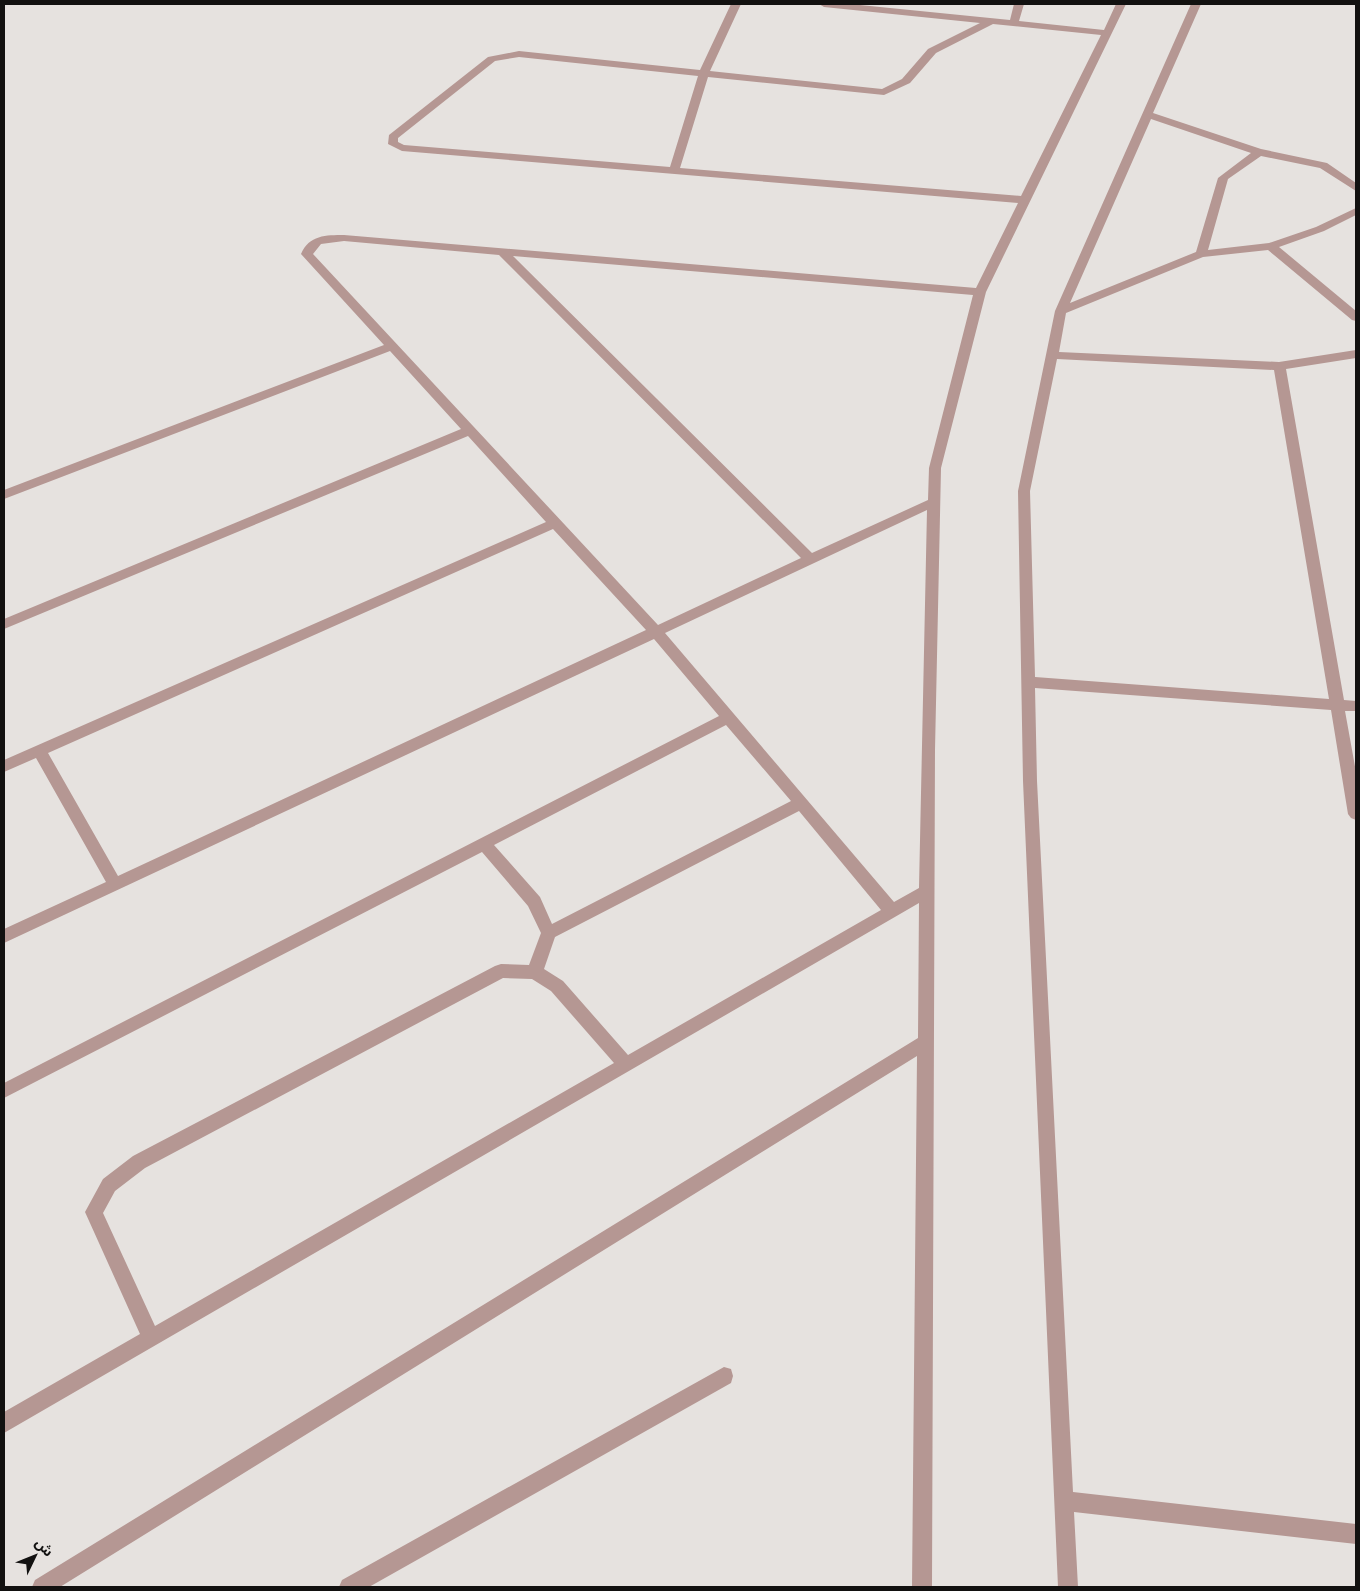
<svg xmlns="http://www.w3.org/2000/svg" width="1360" height="1591" viewBox="0 0 1360 1591" font-family="'Crimson Pro','Noto Sans Arabic',serif">
<style>
.lines{fill:none;stroke-linecap:round;stroke-linejoin:round}
.minor{fill:#b59793;fill-rule:evenodd}
</style>
<rect width="100%" height="100%" fill="#e6e2df"/>
<g class="lines">
<path class="minor" d="M731,4H741L710,71L882,89L902,79L928,49L980,23L824,7L819,4H850L1010,20L1014,4H1024L1019,21L1104,30L1116,4H1126L986,292L941,468L935,750L932,1587H912L917,1056L60,1587H32L35,1580L918,1038L919,903L4,1433V1412L140,1334L85,1212L103,1179L133,1156L495,966L501,964L529,965L541,933L528,906L482,852L4,1098V1083L719,716L654,639L4,943V929L106,882L36,758L4,772V760L546,522L468,436L4,629V619L461,429L390,351L4,499V490L384,345L301,254C309,235 326,235 344,235L976,288L1018,203L402,151L388,144L389,135L488,57L519,51L700,70ZM993,24L1101,35L1021,196L680,168L708,77L884,95L910,83L936,53ZM519,57L698,76L670,167L404,145L398,142V138L495,61ZM344,241L499,255L801,558L658,625L313,254L321,244ZM513,256L973,295L929,468L928,500L812,553ZM927,510L919,888L894,902L665,633ZM553,529L646,630L118,876L48,753ZM726,725L791,801L552,924L540,897L494,845ZM799,811L881,910L628,1055L563,981L544,969L555,937ZM503,978L532,979L551,991L614,1063L155,1326L103,1213L115,1191L145,1168Z
M1191,4H1201L1153,113L1261,149L1327,163L1356,183V191L1320,168L1261,156L1228,179L1208,250L1269,243L1316,227L1356,208V215L1324,231L1279,247L1356,311V321L1352,320L1268,250L1203,257L1066,313L1059,352L1279,362L1356,350V358L1286,369L1344,700L1356,701V711H1345L1356,772V820L1351,818L1348,814L1331,710L1035,688L1037,781L1073,1492L1356,1524V1544L1074,1512L1078,1587H1058L1023,781L1018,491L1055,311ZM1151,119L1251,153L1218,178L1196,252L1070,303ZM1057,359L1274,370L1329,699L1035,677L1030,491Z
M724,1367L731,1369L733,1376L731,1383L369,1587H339L342,1580Z"/>
</g>
<rect width="1360" height="1591" fill="none" stroke="#121110" stroke-width="10"/>
<g transform="translate(35 1556) rotate(47)" stroke="#e6e2df" stroke-width="4" paint-order="stroke">
<path d="M0-4L9 19L0 12L-9 19Z" fill="#121110"/>
<text y="-8" font-size="14" font-weight="bold" text-anchor="middle" fill="#121110">ش</text>
</g>
</svg>
